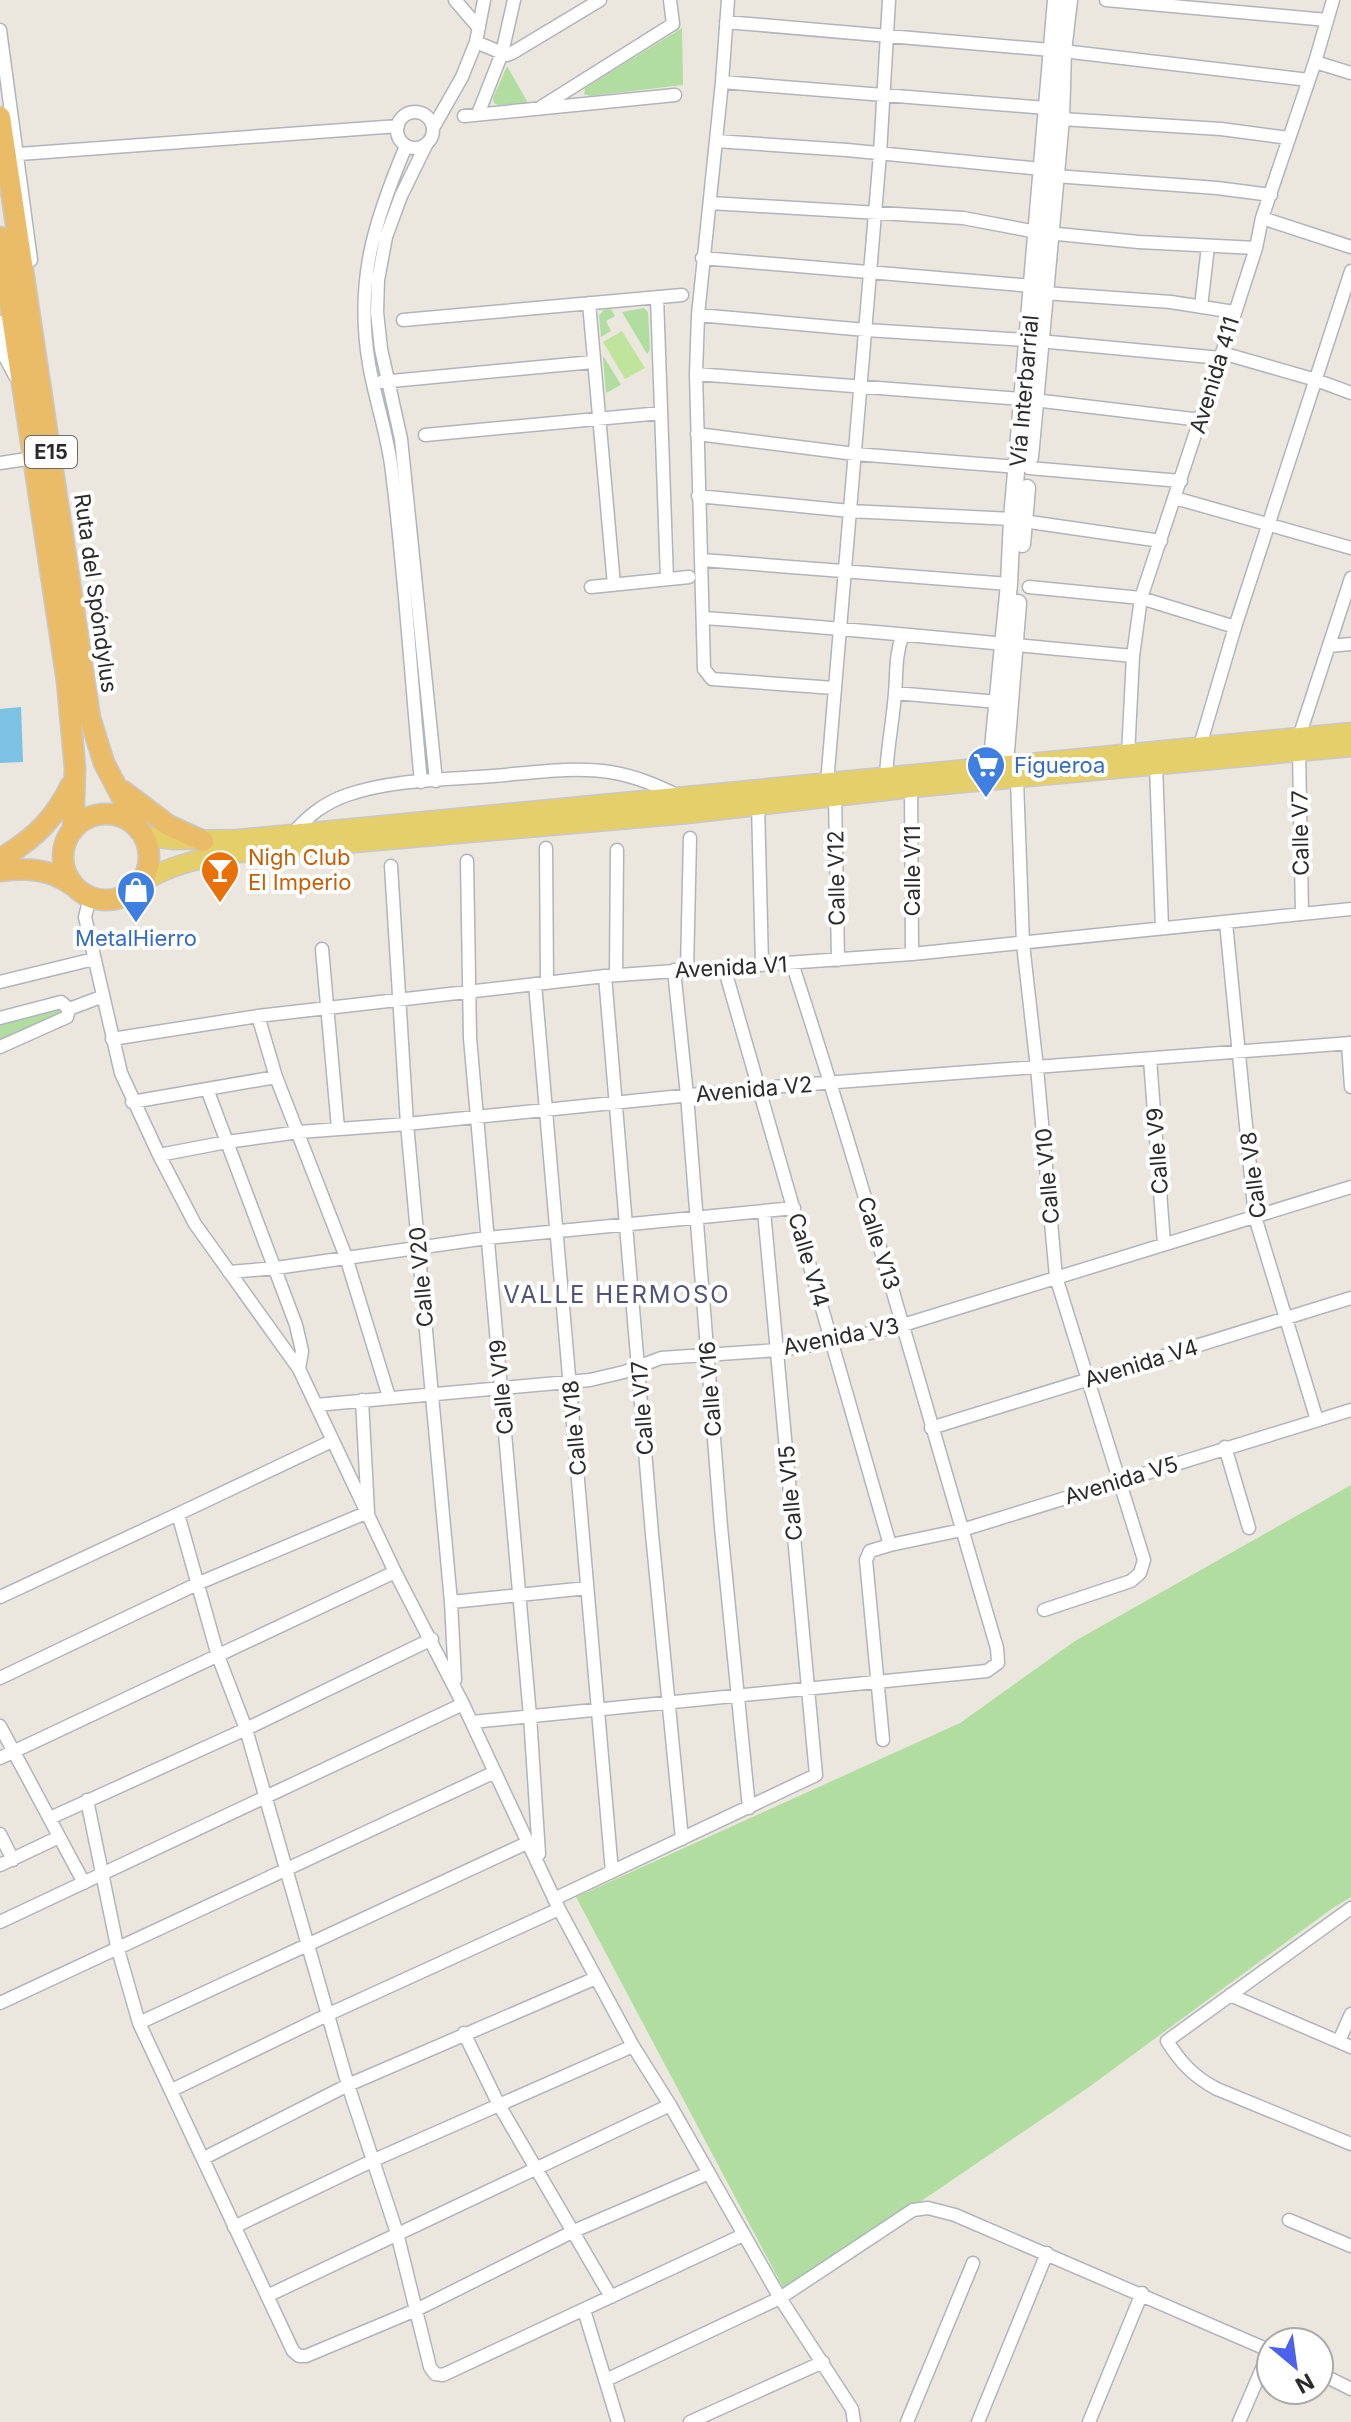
<svg xmlns="http://www.w3.org/2000/svg" width="1351" height="2422" viewBox="0 0 1351 2422" font-family="Inter,sans-serif">
<style>
.green{fill:#b1dda0}
.pitch{fill:#c1e49c}
.water{fill:#7bc2e4}
.lines{fill:none;stroke-linecap:round;stroke-linejoin:round}
.minor-casing{stroke:#b2b4bd;stroke-width:15}
.secondary-casing{stroke:#b2b4bd;stroke-width:19}
.primary-casing{stroke:#c8c8c8;stroke-width:21}
.trunk-casing{stroke:#c8c8c8;stroke-width:23}
.minor{stroke:#fff;stroke-width:12}
.secondary{stroke:#fff;stroke-width:16}
.primary{stroke:#e5cf6a;stroke-width:18}
.trunk{stroke:#eabc68;stroke-width:20}
.labels{text-anchor:middle;dominant-baseline:central;stroke-width:8;stroke-linejoin:round;paint-order:stroke}
.shield{fill:#fff;stroke:#6b6b6b;stroke-width:2}
.shield-label{font-size:20px;font-weight:bold;fill:#2b2b2b}
.street-label{font-size:22px;fill:#2b2b2b;stroke:#fff}
.shop-label{font-size:22px;fill:#366cbe;stroke:#fff;text-anchor:start}
.food-label{font-size:22px;fill:#c56008;stroke:#fff;text-anchor:start}
.neighbourhood-label{font-size:24px;letter-spacing:2px;fill:#4f5478;stroke:#fff}
</style>
<rect width="100%" height="100%" fill="#ece7de"/>
<path class="green" d="M682,28L683,85L590,96L584,94L585,88Z
M507,66L528,103L498,105L494,103L493,98Z
M644,308L648,312L650,350L647,354L622,312Z
M611,309L615,316L606,321L611,331L601,337L599,315L604,310Z
M604,357L621,385L606,393L603,358Z
M59,1009L60,1013L0,1040V1025Z
M1351,1485V1897L1330,1910L1089,2087L786,2293L576,1897L960,1723L1075,1641Z"/>
<path class="pitch" d="M622,331L645,368L625,379L603,342Z"/>
<path class="water" d="M21,707L23,762L0,763V709Z"/>
<g class="lines">
<defs>
<path id="minor" d="M455,0L479,28
M728,0L722,82L698,315L696,374L704,669L712,679L834,688
M1106,0L1327,20
M726,22L1051,50
M0,30L31,260
M476,42L507,55L512,53L600,0
M1063,51L1309,80
M1315,62L1351,73
M722,82L1046,108
M541,107L673,24L670,0
M397 130a18 18 0 1 1 36 0a18 18 0 1 1-36 0Z
M478,114L502,53L514,0
M464,116L675,95
M1061,119L1221,129L1289,138
M433,128L462,77L476,42L484,0
M716,141L847,150L1042,169
M427,143L401,196L386,237L378,280L377,312L381,349L401,439L436,781
M406,146C374,222 355,281 369,364C375,400 388,435 392,472C405,575 411,679 421,782
M19,154L398,126
M1055,176L1217,188L1271,195
M710,203L963,218L1037,232L1139,242L1256,248
M1262,218L1351,247
M702,258L1032,286
M1044,293L1171,302L1234,312
M657,297L667,579
M589,303L614,585
M1201,307L1208,246
M698,315L866,330L1027,340
M403,320L682,295
M0,322L5,357L15,376
M1039,341L1221,358
M1222,353L1316,380L1351,393
M696,374L1034,400L1201,420
M381,382L593,362
M697,434L855,454L1018,467
M425,435L661,413
M0,463L33,458
M1029,468L1181,481
M698,496L850,511L1012,519
M1175,498L1351,548
M1023,521L1161,541
M702,560L1009,584
M591,587L689,577
M1029,587L1141,598L1235,627L1199,749
M704,618C847,628 990,643 1133,656
M1235,627L1351,271
M1329,646L1351,644
M895,693L998,702
M1299,737L1351,578
M1299,751L1302,914
M1128,755L1133,656L1141,598L1222,353L1256,248L1262,218L1315,62L1333,0
M1156,766L1162,928
M886,777C887,749 893,721 895,693C897,670 895,659 902,636
M1017,780L1023,944L1037,1068L1056,1277L1144,1560L1140,1573L1131,1581L1044,1610
M827,783L880,154L889,0
M911,788L912,954
M835,796L838,960
M758,804L762,965
M292,834C308,816 324,803 347,795C393,779 445,780 493,776C531,773 572,766 610,772C635,776 656,785 679,796
M546,848L547,983
M467,861L470,1038L530,1716L539,1854
M391,866L407,1124L451,1602L455,1680
M90,897L85,917L121,1073L159,1155L195,1224L299,1369L395,1572L463,1704L559,1909L633,2046L670,2105L780,2298L852,2409L854,2422
M1226,923L1255,1217L1317,1420
M322,949L338,1128
M724,967L890,1545L870,1551L866,1560L883,1740
M687,969L690,838
M674,970L687,1095L721,1527L749,1808
M616,975L617,850
M605,976L652,1534L682,1839
M0,982L94,959
M535,984L612,1872
M69,1009L101,997
M258,1016L276,1077L346,1257L389,1397
M0,1018L61,1002L69,1009L67,1017L0,1047
M112,1039L258,1016L605,976L912,954L1351,909
M1348,1043L1351,1087
M1150,1059L1164,1244
M207,1089L296,1325L302,1351L299,1369
M132,1102L276,1077
M159,1155L227,1142L299,1132L407,1124L759,1088L1351,1043
M229,1272L276,1268L487,1238L794,1208
M316,1405L590,1380L624,1372L661,1358L778,1350L832,1342L903,1325L1351,1187
M931,1428L1351,1298
M332,1441L178,1514L218,1656L246,1729L348,2085L397,2233L430,2367L435,2374L443,2375L743,2235
M1225,1447L1249,1528
M890,1545L962,1530L1351,1410
M0,1597L178,1514
M451,1602L587,1588
M0,1678L199,1583L368,1512L362,1400
M472,1722L987,1671L998,1663L997,1648C929,1419 866,1190 792,963
M0,1726L84,1883
M0,1758L395,1572
M87,1800L117,1946L139,2023L293,2351L299,2356H306L416,2310L574,2231L709,2173
M50,1818L246,1729L432,1639
M0,1834L13,1860
M0,1865L59,1837
M554,1899L816,1775L764,1211
M1351,1908L1167,2041C1181,2063 1194,2077 1217,2089L1351,2144
M0,1922L463,1704
M1230,1995L1351,2047
M0,2003L495,1772
M139,2023L529,1842
M464,2033L499,2105L611,2297
M1339,2041L1351,2014
M172,2090L329,2014L559,1909
M204,2158L348,2085L596,1978
M1289,2220L1351,2246
M234,2227L374,2160L633,2046
M267,2296L670,2105
M584,2310L618,2422
M1319,2373L1351,2389
M606,2380L780,2298L913,2210L928,2208L955,2215L1271,2351
M690,2422L823,2362
M907,2422L973,2263
M978,2422L1047,2253
M1089,2422L1142,2293
M1239,2422L1270,2350"/>
<path id="secondary" d="M1030,457L1061,119L1063,51L1069,0
M1022,544L1027,488
M1004,776L1018,603
M990,779L1009,584L1012,519L1056,0"/>
<path id="primary" d="M143,836L174,840L238,839L1351,732
M138,885C170,864 204,857 240,853L687,814L911,788L1351,747"/>
<path id="trunk" d="M0,117L90,718L104,763L139,830
M0,237L67,681L75,768L73,830
M123,791L168,825L203,841
M63 857a43 43 0 1 1 86 0a43 43 0 1 1-86 0Z
M5,856C36,837 55,818 71,785
M0,871C26,868 50,868 72,885"/>
</defs>
<use href="#minor" class="minor-casing"/>
<use href="#secondary" class="secondary-casing"/>
<use href="#primary" class="primary-casing"/>
<use href="#trunk" class="trunk-casing"/>
<use href="#minor" class="minor"/>
<use href="#secondary" class="secondary"/>
<use href="#primary" class="primary"/>
<use href="#trunk" class="trunk"/>
</g>
<defs>
<symbol id="supermarket-pin" viewBox="-11 -11 22 30"><path d="M0 17L-7.5 6A9.5 9.5 0 1 1 7.5 6Z" fill="#3f7fe0" stroke="#fff"/><path d="M-6-5.5h2.5l.6 2H6L4.5 2H-2.5L-4.4-4H-6ZM-1.5 3.2a1.3 1.3 0 1 0 .1 0ZM3 3.2a1.3 1.3 0 1 0 .1 0Z" fill="#fff"/></symbol>
<symbol id="bar-pin" viewBox="-11 -11 22 30"><path d="M0 17L-7.5 6A9.5 9.5 0 1 1 7.5 6Z" fill="#e8710a" stroke="#fff"/><path d="M-6-5H6L.8 .8V4.5H3.5V6h-7V4.5H-.8V.8Z" fill="#fff"/></symbol>
<symbol id="shop-pin" viewBox="-11 -11 22 30"><path d="M0 17L-7.5 6A9.5 9.5 0 1 1 7.5 6Z" fill="#3f7fe0" stroke="#fff"/><path d="M-5-2.5h2.3a2.7 3.5 0 0 1 5.4 0H5L5.5 6h-11ZM-1.5-2.5h3a1.5 2.3 0 0 0-3 0Z" fill="#fff"/></symbol>
</defs>
<g fill-rule="evenodd">
<use href="#supermarket-pin" x="964" y="743" width="44" height="60"/>
<use href="#bar-pin" x="198" y="848" width="44" height="60"/>
<use href="#shop-pin" x="114" y="868" width="44" height="60"/>
</g>
<g class="labels">
<rect class="shield" x="25" y="436" width="52" height="32" rx="6"/>
<g class="shield-label">
<text x="51" y="452">E15</text>
</g>
<g class="street-label">
<text transform="translate(1214 375) rotate(-73)">Avenida 411</text>
<text transform="translate(1024 391) rotate(-85)">Vía Interbarrial</text>
<text transform="translate(96 593) rotate(82)">Ruta del Spóndylus</text>
<text transform="translate(1300 833) rotate(-91)">Calle V7</text>
<text transform="translate(912 871) rotate(-90)">Calle V11</text>
<text transform="translate(836 878) rotate(-91)">Calle V12</text>
<text transform="translate(731 967) rotate(-3)">Avenida V1</text>
<text transform="translate(754 1089) rotate(-5)">Avenida V2</text>
<text transform="translate(1157 1151) rotate(-94)">Calle V9</text>
<text transform="translate(1253 1175) rotate(-97)">Calle V8</text>
<text transform="translate(1047 1176) rotate(-95)">Calle V10</text>
<text transform="translate(879 1243) rotate(73)">Calle V13</text>
<text transform="translate(809 1260) rotate(74)">Calle V14</text>
<text transform="translate(421 1277) rotate(-95)">Calle V20</text>
<text transform="translate(841 1336) rotate(-11)">Avenida V3</text>
<text transform="translate(1141 1363) rotate(-17)">Avenida V4</text>
<text transform="translate(501 1387) rotate(-95)">Calle V19</text>
<text transform="translate(710 1389) rotate(-94)">Calle V16</text>
<text transform="translate(642 1408) rotate(-94)">Calle V17</text>
<text transform="translate(574 1428) rotate(-95)">Calle V18</text>
<text transform="translate(1121 1480) rotate(-17)">Avenida V5</text>
<text transform="translate(790 1493) rotate(-95)">Calle V15</text>
</g>
<g class="shop-label">
<text x="1014" y="765">Figueroa</text>
<text x="136" y="938" text-anchor="middle">MetalHierro</text>
</g>
<g class="food-label">
<text x="248" y="857">Nigh Club<tspan x="248" dy="25">El Imperio</tspan></text>
</g>
<g class="neighbourhood-label">
<text x="617" y="1294">VALLE HERMOSO</text>
</g>
</g>
<g transform="translate(1295 2366) rotate(151)"><circle r="38" fill="#ffffff" stroke="#aaaaaa" stroke-width="2"/>
<path d="M0-6L14 30L0 20L-14 30Z" fill="#4d61ea"/>
<text y="-12" font-size="22" font-weight="bold" text-anchor="middle" fill="#2b2b2b">N</text>
</g>
</svg>
